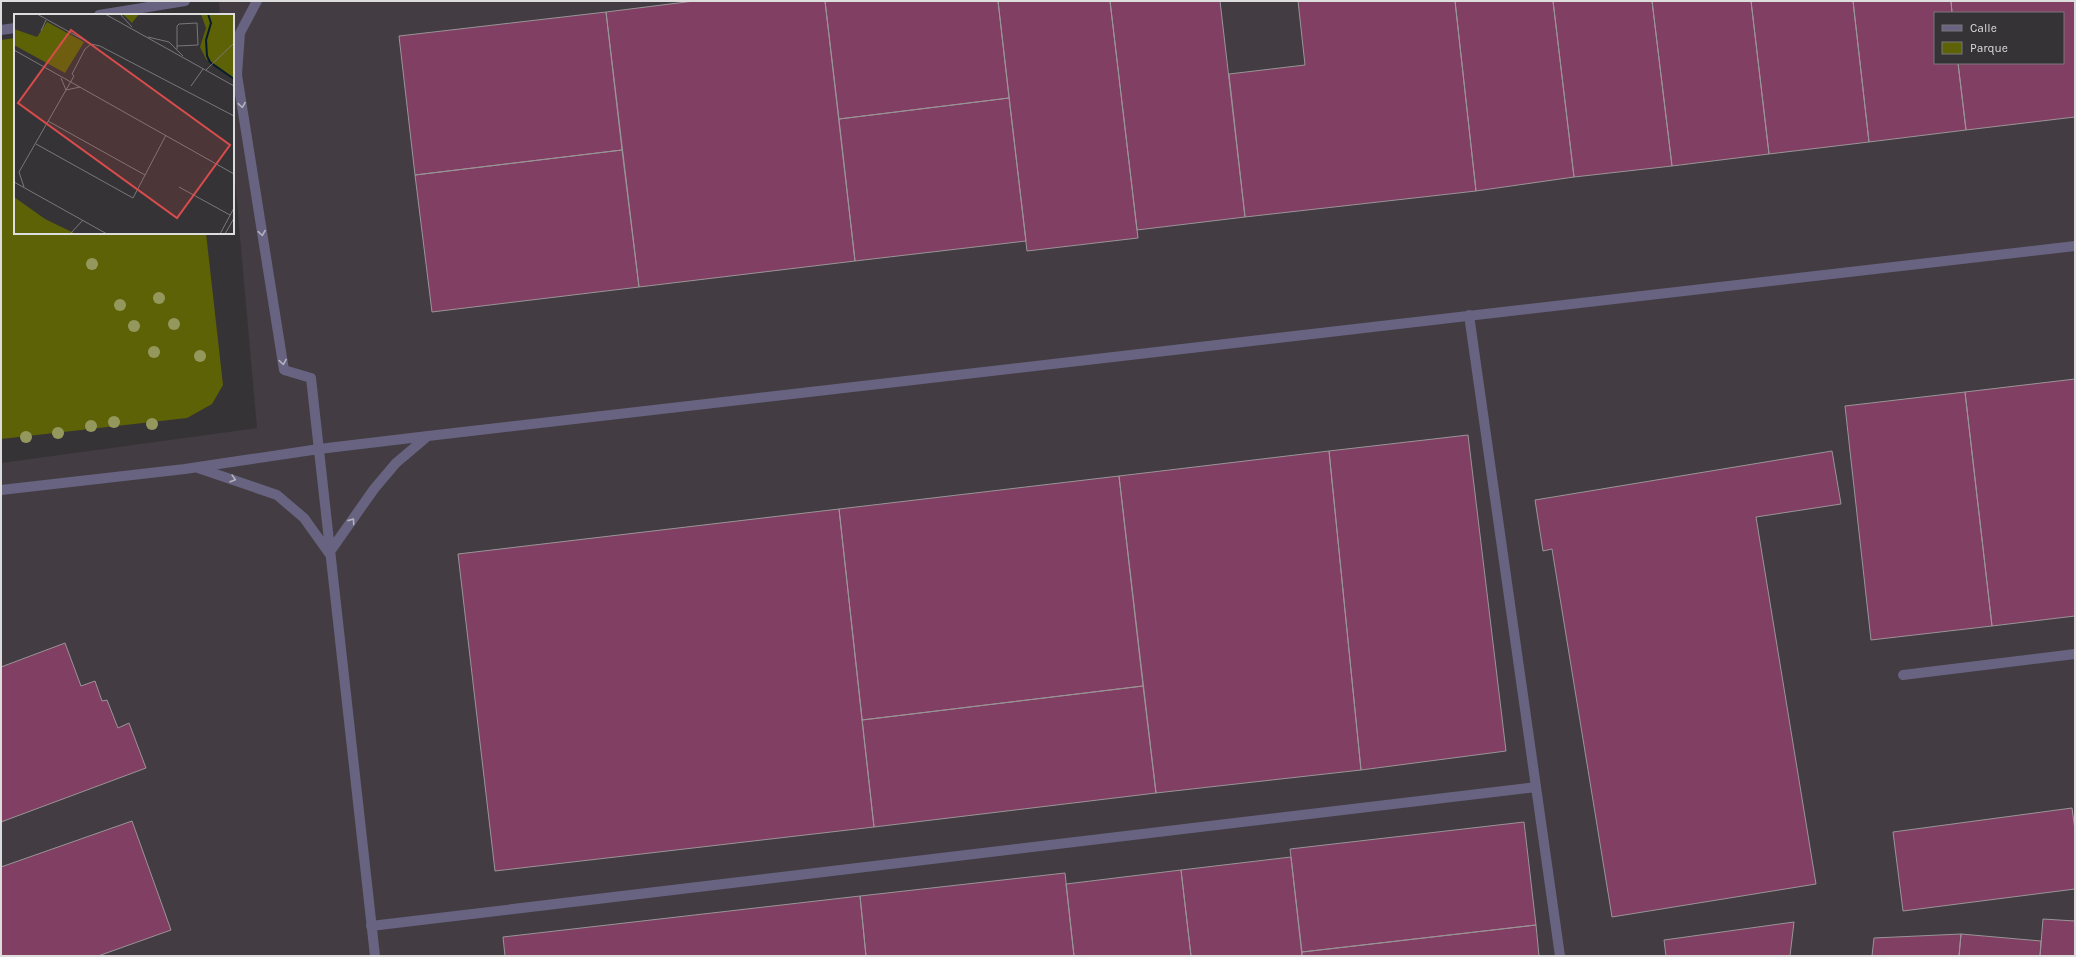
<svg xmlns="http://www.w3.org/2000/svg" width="2076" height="957" viewBox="0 0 2076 957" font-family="Karla,sans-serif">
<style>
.built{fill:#433c42;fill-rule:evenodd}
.green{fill:#5e6206}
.building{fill:#823f64;stroke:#999597}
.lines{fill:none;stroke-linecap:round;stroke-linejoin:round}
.lane{stroke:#676381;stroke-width:10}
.street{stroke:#676381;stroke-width:10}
.tree{fill:#95985d}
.oneway{stroke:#b4b2bd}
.inset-river{fill:none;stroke:#071c2c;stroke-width:2}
.inset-road{fill:none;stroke:#797779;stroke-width:1}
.view{fill:#d84c4c;fill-opacity:0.15;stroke:#d84c4c;stroke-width:2}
.inset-edge{fill:none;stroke:#deddde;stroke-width:2}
</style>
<rect width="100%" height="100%" fill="#363336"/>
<path class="built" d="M219,1H2075V956H1V463L257,428L233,158V15H220ZM1935,13H2063V63H1935Z"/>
<path class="green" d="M15,38V233H206L223,385L212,404L187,418L1,439V40Z"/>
<path class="building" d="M694,1H825L855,261L639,287L606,12Z
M825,1H998L1009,98L839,119Z
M998,1H1110L1138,238L1027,251Z
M1110,1H1220L1245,217L1137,230Z
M1298,1H1455L1476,191L1245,217L1229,74L1305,65Z
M1455,1H1553L1574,177L1476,191Z
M1553,1H1652L1672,166L1574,177Z
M1652,1H1751L1769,154L1672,166Z
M1751,1H1853L1869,142L1769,154Z
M1853,1H1951L1952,13H1935V63H1958L1966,130L1869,142Z
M1951,1H2075V117L1966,130L1958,63H2063V13H1952Z
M606,12L622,150L415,175L399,36Z
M1009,98L1026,241L855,261L839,119Z
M622,150L639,287L432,312L415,175Z
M2075,379V616L1992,626L1965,392Z
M1965,392L1992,626L1871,640L1845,406Z
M1468,435L1506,751L1361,770L1329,451Z
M1329,451L1361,770L1156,793L1119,476Z
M1832,451L1841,504L1756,517L1816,884L1612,917L1552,549L1543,551L1535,500Z
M1119,476L1143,686L862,720L839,509Z
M839,509L874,827L495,871L458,554Z
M65,643L81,686L95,681L102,701L107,700L118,728L129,723L146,768L1,822V667Z
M1143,686L1156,793L874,827L862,720Z
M2072,808L2075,830V889L1903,911L1893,832Z
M132,821L171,930L98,956H1V867Z
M1524,822L1536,925L1302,952L1290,849Z
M1291,857L1302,956H1191L1181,870Z
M1181,870L1191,956H1074L1066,884Z
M1065,873L1074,956H866L860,896Z
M860,896L866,956H505L503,937Z
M2043,919L2075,921V956H2040Z
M1794,922L1790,956H1666L1664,940Z
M1536,925L1539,956H1302V952Z
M1961,934L1959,956H1872L1874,938Z
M1961,934L2041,941L2040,956H1959Z"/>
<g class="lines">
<path class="lane" d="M1469,315L1560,956
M1903,675L2075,654
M371,926L1536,787"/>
<path class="street" d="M257,1L240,33L237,75L284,370L311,378L375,956
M99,15L185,1
M1,30L15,28
M198,468L277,495L304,518L329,553L374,489L396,463L428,436
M1,490L185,469L319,449L428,436L2075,246"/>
</g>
<g class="tree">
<circle cx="92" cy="264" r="6"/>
<circle cx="159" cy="298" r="6"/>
<circle cx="120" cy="305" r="6"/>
<circle cx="174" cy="324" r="6"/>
<circle cx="134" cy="326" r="6"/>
<circle cx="154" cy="352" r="6"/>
<circle cx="200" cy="356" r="6"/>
<circle cx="114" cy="422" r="6"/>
<circle cx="152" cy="424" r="6"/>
<circle cx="91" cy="426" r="6"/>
<circle cx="58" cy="433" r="6"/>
<circle cx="26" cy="437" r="6"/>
</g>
<defs><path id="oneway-chevron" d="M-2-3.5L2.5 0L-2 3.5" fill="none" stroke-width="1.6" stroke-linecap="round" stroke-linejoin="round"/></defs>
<g class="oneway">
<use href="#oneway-chevron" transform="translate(242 105) rotate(81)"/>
<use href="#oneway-chevron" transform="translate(262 233) rotate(81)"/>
<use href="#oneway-chevron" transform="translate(283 362) rotate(81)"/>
<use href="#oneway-chevron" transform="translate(233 479) rotate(16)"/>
<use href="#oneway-chevron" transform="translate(352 521) rotate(-55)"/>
</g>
<g transform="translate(14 14)">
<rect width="220" height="220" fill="#363336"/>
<path d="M109,0H125L118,9ZM187,0H220V66L192,45L186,33L192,14ZM33,8L70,28L51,59L0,31V15L23,23ZM0,183L31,205L62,220H0Z" fill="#5e6206"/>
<path class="inset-river" d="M194,0L197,9L192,26L193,42L196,48L220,65"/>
<path class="inset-road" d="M23,0L77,30M91,0L220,72M106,0L118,13M27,17L32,6M134,23L155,28L169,42M163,35V12L165,10L183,9L184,31L163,32M0,36L220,160M192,56L220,29M47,64L52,76L66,73M177,72L189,55M34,107L131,161M22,130L119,184L152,121M0,168L93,220M10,173L5,158L60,62L58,60L71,35L77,30L86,32L220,102M165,173L216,201M56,220L69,206M206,220L220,194M211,220L220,204"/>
<path class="view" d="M57,16L216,131L163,204L4,89Z"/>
<rect width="220" height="220" class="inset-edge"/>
</g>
<rect width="2076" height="957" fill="none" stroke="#deddde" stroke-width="4"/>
<rect x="1934" y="12" width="130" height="52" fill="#363336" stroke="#797779"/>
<rect x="1942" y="25" width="20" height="6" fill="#676381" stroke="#797779"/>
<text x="1970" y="32" font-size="12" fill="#deddde">Calle</text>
<rect x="1942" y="42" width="20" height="12" fill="#5e6206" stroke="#797779"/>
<text x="1970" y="52" font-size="12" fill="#deddde">Parque</text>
</svg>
